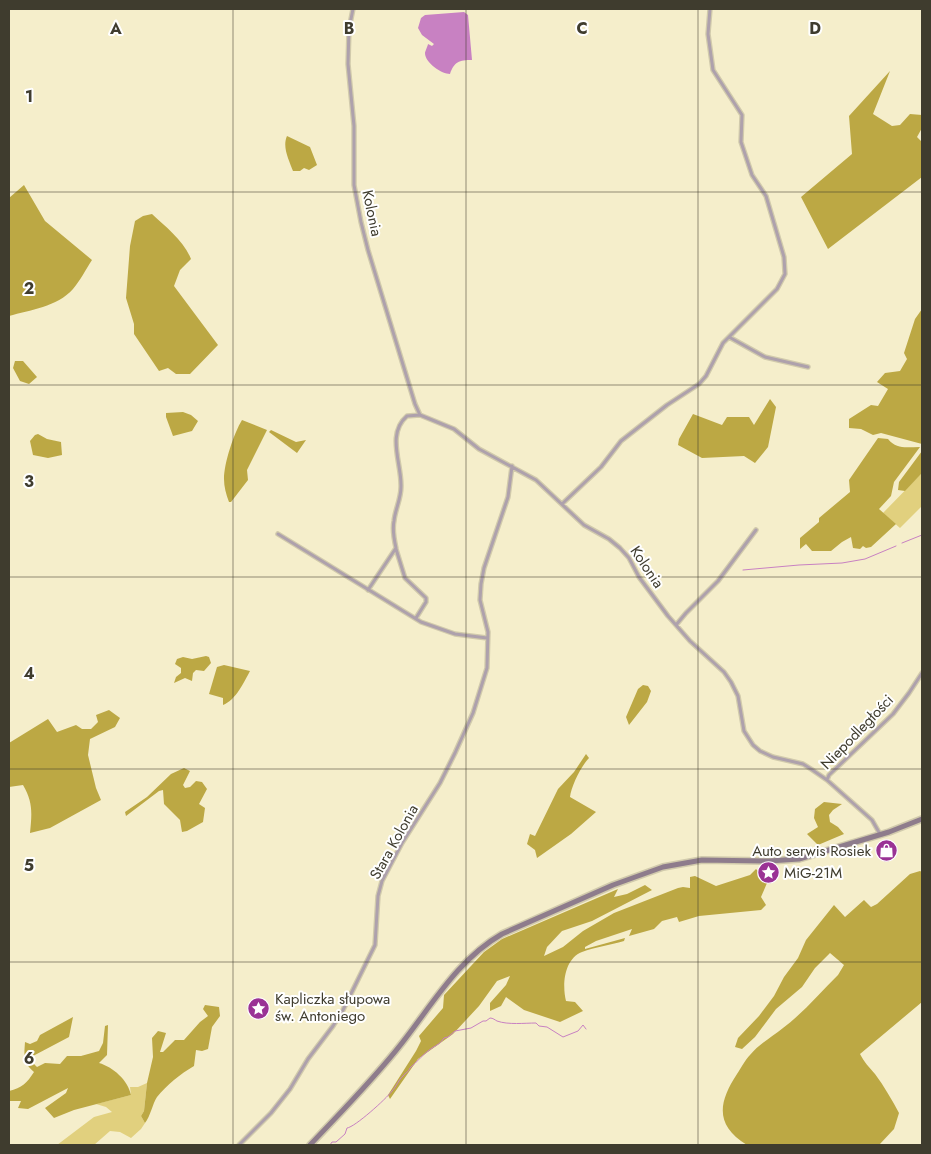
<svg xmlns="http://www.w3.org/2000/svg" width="931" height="1154" viewBox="0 0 931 1154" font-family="Jost,sans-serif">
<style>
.green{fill:#e1d07e}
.forest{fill:#bca844}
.water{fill:#c881c2}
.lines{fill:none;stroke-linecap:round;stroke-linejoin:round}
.stream{stroke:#c881c2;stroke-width:1}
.minor-casing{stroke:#d1caac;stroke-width:5.5}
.secondary-casing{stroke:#d1caac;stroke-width:8}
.minor{stroke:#aea1ac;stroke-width:3}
.secondary{stroke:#8e7c8c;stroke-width:5}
.grid{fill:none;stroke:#3f3c2e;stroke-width:1;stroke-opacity:0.55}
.labels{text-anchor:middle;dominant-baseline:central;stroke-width:4;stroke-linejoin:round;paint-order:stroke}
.street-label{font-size:15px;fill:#3f3c2e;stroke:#fff}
.poi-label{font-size:15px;fill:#3f3c2e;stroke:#fff;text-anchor:start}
.grid-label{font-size:16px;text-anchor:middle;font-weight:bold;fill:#3f3c2e;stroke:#fff;stroke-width:4;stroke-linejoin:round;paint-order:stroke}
</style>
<rect width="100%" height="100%" fill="#f5eecb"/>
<path class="green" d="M922,473V506L900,528L883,513Z
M147,1083L144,1111L141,1116L145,1123L141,1129L131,1138L120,1132L110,1131L94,1145H57L94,1117L112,1112L106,1107L96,1104L131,1095L130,1087H138Z"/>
<path class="forest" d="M890,71L873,114L892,126L900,125L910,114L922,115V128L917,137L922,142V177L828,249L801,197L852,154L849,116Z
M287,136L310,147L317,165L309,170L304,168L300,171H293C289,160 282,147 287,136Z
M24,185L45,221L92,260C86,269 80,281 73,289C57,307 30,310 9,316V198Z
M152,214C166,227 184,241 191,259L180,270L174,286L218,345L190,374H176L168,368L159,371L134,334V324L126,298L130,246L135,221L143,216Z
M922,309V444L881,433L873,435L861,429L849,428V419L871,405L878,406L888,389L877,382L885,373L900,371L907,359L904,353L915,319Z
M15,361H23L37,377L29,384L20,381L13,368Z
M770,399L776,407L768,447L755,463L744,456L702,458L678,445L679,439L693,414L722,425L727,417H749L754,425Z
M183,412L191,415L198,421L192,431L173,436L166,417V413Z
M242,420L267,430L247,470L248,480L231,502H229C226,494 224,487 224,479C224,463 234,433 242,420Z
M271,430L296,442L306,440L297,453L269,432Z
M38,434L47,439L61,442L62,455L48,458L33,455L30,441L35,435Z
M878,438L888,439C897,450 907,447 920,447L894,482L891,496L879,509L896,524L871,547L866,548L863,546L860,549L853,548L851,537L842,542L831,551H812L806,544L800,549V538L819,522V518L850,492L849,480Z
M922,451V473L905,491L898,490L899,482Z
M206,656L209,657L211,663L204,671L196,670L193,673L192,681L185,678L174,683L176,677L181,673V668L175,664L177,659L183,657L192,659Z
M224,665L250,671C244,682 236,700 223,705V698L209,694L217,667Z
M643,685L648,686L651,691L647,702L629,725L626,717L638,689Z
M109,710L120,718L115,727L90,739L88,755L96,788L101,800L50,828L30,833C32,813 33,802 23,785L9,787V743L48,719L57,732L76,725L82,729H91L98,722L96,715Z
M586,754L589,758C581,766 571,787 570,797L596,812L571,834L537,858L535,850L527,844L530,834L535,836L558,789L574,772Z
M184,768L190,771L183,785L185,788L190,787L196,781L202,782L207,789L199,804L205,808L203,822L187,831L182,832L180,820L164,804L163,790L159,791L126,816L125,812L147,797L171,774Z
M824,802L842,804L833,810L829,815L830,822L838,827L844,834L818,845L807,834L818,827L814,818L815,809Z
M756,869L762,875L767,883L761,897L766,905L761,910L699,916L679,922L677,917L662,921L654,929L629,936L632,929L596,941L585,947V949L625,938L624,941C610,945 595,947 582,952C564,959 562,985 566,1001L575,1002L583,1011L560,1022L524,1010L506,997L501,1006L490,1011V1003L506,985L510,976L497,981L479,1006L453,1034L418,1059L390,1099L388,1095L416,1051L421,1041L419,1036L443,1008L444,995L484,952L502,939L618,889L614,897L627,894L645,885L652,890L592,921L562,931L547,947L544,956L563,947L583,931L614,913L678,888L683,887L690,888V877L695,876L716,886L750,875Z
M920,871L922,872V1002L860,1054C864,1062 869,1067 875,1074C884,1086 892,1100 899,1113L894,1129L879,1145H747C715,1125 718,1103 737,1074C741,1068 745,1060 750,1055C759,1044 772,1037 783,1028C803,1013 820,993 838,975L844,965L830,953L815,968L802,987L776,1009L755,1037L742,1049L735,1047L738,1038L759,1016L774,996L784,977L798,958L806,940L834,905L845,917L864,900L871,907L877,904L910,874Z
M205,1005L219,1007L220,1016L212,1027L208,1049L202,1051L196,1050L194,1066C180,1074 167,1085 157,1097C152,1105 151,1115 145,1123L141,1116L144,1111L147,1083L153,1057L152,1038L158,1031L166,1033L160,1052H163L175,1040H184L200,1022L208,1016L203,1009Z
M73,1017L69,1037L33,1056L34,1064L37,1067L45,1063L60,1064L67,1056H81L99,1051L103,1043L105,1026L108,1025L107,1055L99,1063C113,1067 128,1080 131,1095L74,1110L54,1118L45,1108L66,1093L68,1088L28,1109L18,1108L21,1101H9V1091C22,1088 27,1083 34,1072C23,1063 24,1056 25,1042L30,1044L37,1041L40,1035Z"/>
<path class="water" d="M464,12L468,15L472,60C459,60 454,62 450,74C442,74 425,63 425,53C425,52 428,45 428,44L432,46L434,44L422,35L418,28L421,18L425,15Z"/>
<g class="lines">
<path class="stream" d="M902,543L922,535
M743,570L799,565L842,563L865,559L896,546
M330,1145L332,1142H336L345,1134L347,1128C355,1127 386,1099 392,1091C396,1087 399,1079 403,1076C406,1072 408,1073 410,1068C417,1062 424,1053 432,1048C437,1045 441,1043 444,1038L448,1037L455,1031L471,1028L483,1021H486L490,1018C493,1018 495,1020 497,1021C508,1025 525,1023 536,1023L539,1026L547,1027L563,1037L578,1031L583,1025L586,1029"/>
<defs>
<path id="minor" d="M353,9L349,29L348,64L354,126V185L361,222L368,250L415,404L420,415L454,429L479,449L536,480L584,525L609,539L620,548L629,558L639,577L668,616L690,641L724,672L731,682L738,696L744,731L753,745L760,751L773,757L803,764L811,769L827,780L872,820L880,834
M729,337L765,357L808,367
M562,504L601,467L621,441L667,405L699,384L706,376L723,343L777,289L785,274L784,257L766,196L752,175L741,142L742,115L713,70L708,34L710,9
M278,534L421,622L455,634L487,638
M396,549L405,578L426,598V602L416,618
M368,590L396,548C394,539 392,530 394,521C395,510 401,499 401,487C402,464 386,434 407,416L420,415
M676,625L686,613L718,581L756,530
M827,780L829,775L893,714L909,693L922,673
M239,1145L271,1113L290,1089L308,1059L333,1026L343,1010L375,945L378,896L382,881L402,843L440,783L455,753L473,713L487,668L488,632L480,600L481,584L484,568L508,497L512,466"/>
<path id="secondary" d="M310,1145C341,1112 374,1079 402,1043C432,1005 458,959 502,934L613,885L663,867L702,860L769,861L799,859L889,832L922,819"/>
</defs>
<use href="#minor" class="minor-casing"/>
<use href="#secondary" class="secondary-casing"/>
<use href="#minor" class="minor"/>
<use href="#secondary" class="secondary"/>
</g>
<path class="grid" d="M233,9V1145M466,9V1145M698,9V1145M9,192H922M9,385H922M9,577H922M9,769H922M9,962H922"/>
<defs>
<symbol id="shop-disc" viewBox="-11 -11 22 22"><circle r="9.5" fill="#9a3295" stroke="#fff"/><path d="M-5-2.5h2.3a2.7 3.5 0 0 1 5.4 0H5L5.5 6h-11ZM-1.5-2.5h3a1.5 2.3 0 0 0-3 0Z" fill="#fff"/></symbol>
<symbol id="sight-disc" viewBox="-11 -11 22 22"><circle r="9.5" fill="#9a3295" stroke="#fff"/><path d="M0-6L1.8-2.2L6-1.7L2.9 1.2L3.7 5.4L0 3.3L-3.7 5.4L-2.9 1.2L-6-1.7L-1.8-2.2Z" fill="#fff"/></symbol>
</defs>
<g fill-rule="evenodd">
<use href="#shop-disc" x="874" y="838" width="25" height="25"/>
<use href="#sight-disc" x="756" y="860" width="25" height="25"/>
<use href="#sight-disc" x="246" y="996" width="25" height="25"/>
</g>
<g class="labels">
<g class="street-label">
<text transform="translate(372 213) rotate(78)">Kolonia</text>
<text transform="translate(647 567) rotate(56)">Kolonia</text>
<text transform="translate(857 732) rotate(-46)">Niepodległości</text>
<text transform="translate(394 842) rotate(-61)">Stara Kolonia</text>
</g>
<g class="poi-label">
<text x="871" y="851" text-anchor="end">Auto serwis Rosiek</text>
<text x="784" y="873">MiG-21M</text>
<text x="275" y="999">Kapliczka słupowa<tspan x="275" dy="17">św. Antoniego</tspan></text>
</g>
</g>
<g class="grid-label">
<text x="116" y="34">A</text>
<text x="349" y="34">B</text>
<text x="582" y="34">C</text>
<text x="815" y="34">D</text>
<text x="29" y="102">1</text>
<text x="29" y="294">2</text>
<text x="29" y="487">3</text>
<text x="29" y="679">4</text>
<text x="29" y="871">5</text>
<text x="29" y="1064">6</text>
</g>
<rect width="931" height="1154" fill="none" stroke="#3f3c2e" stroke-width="20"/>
</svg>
